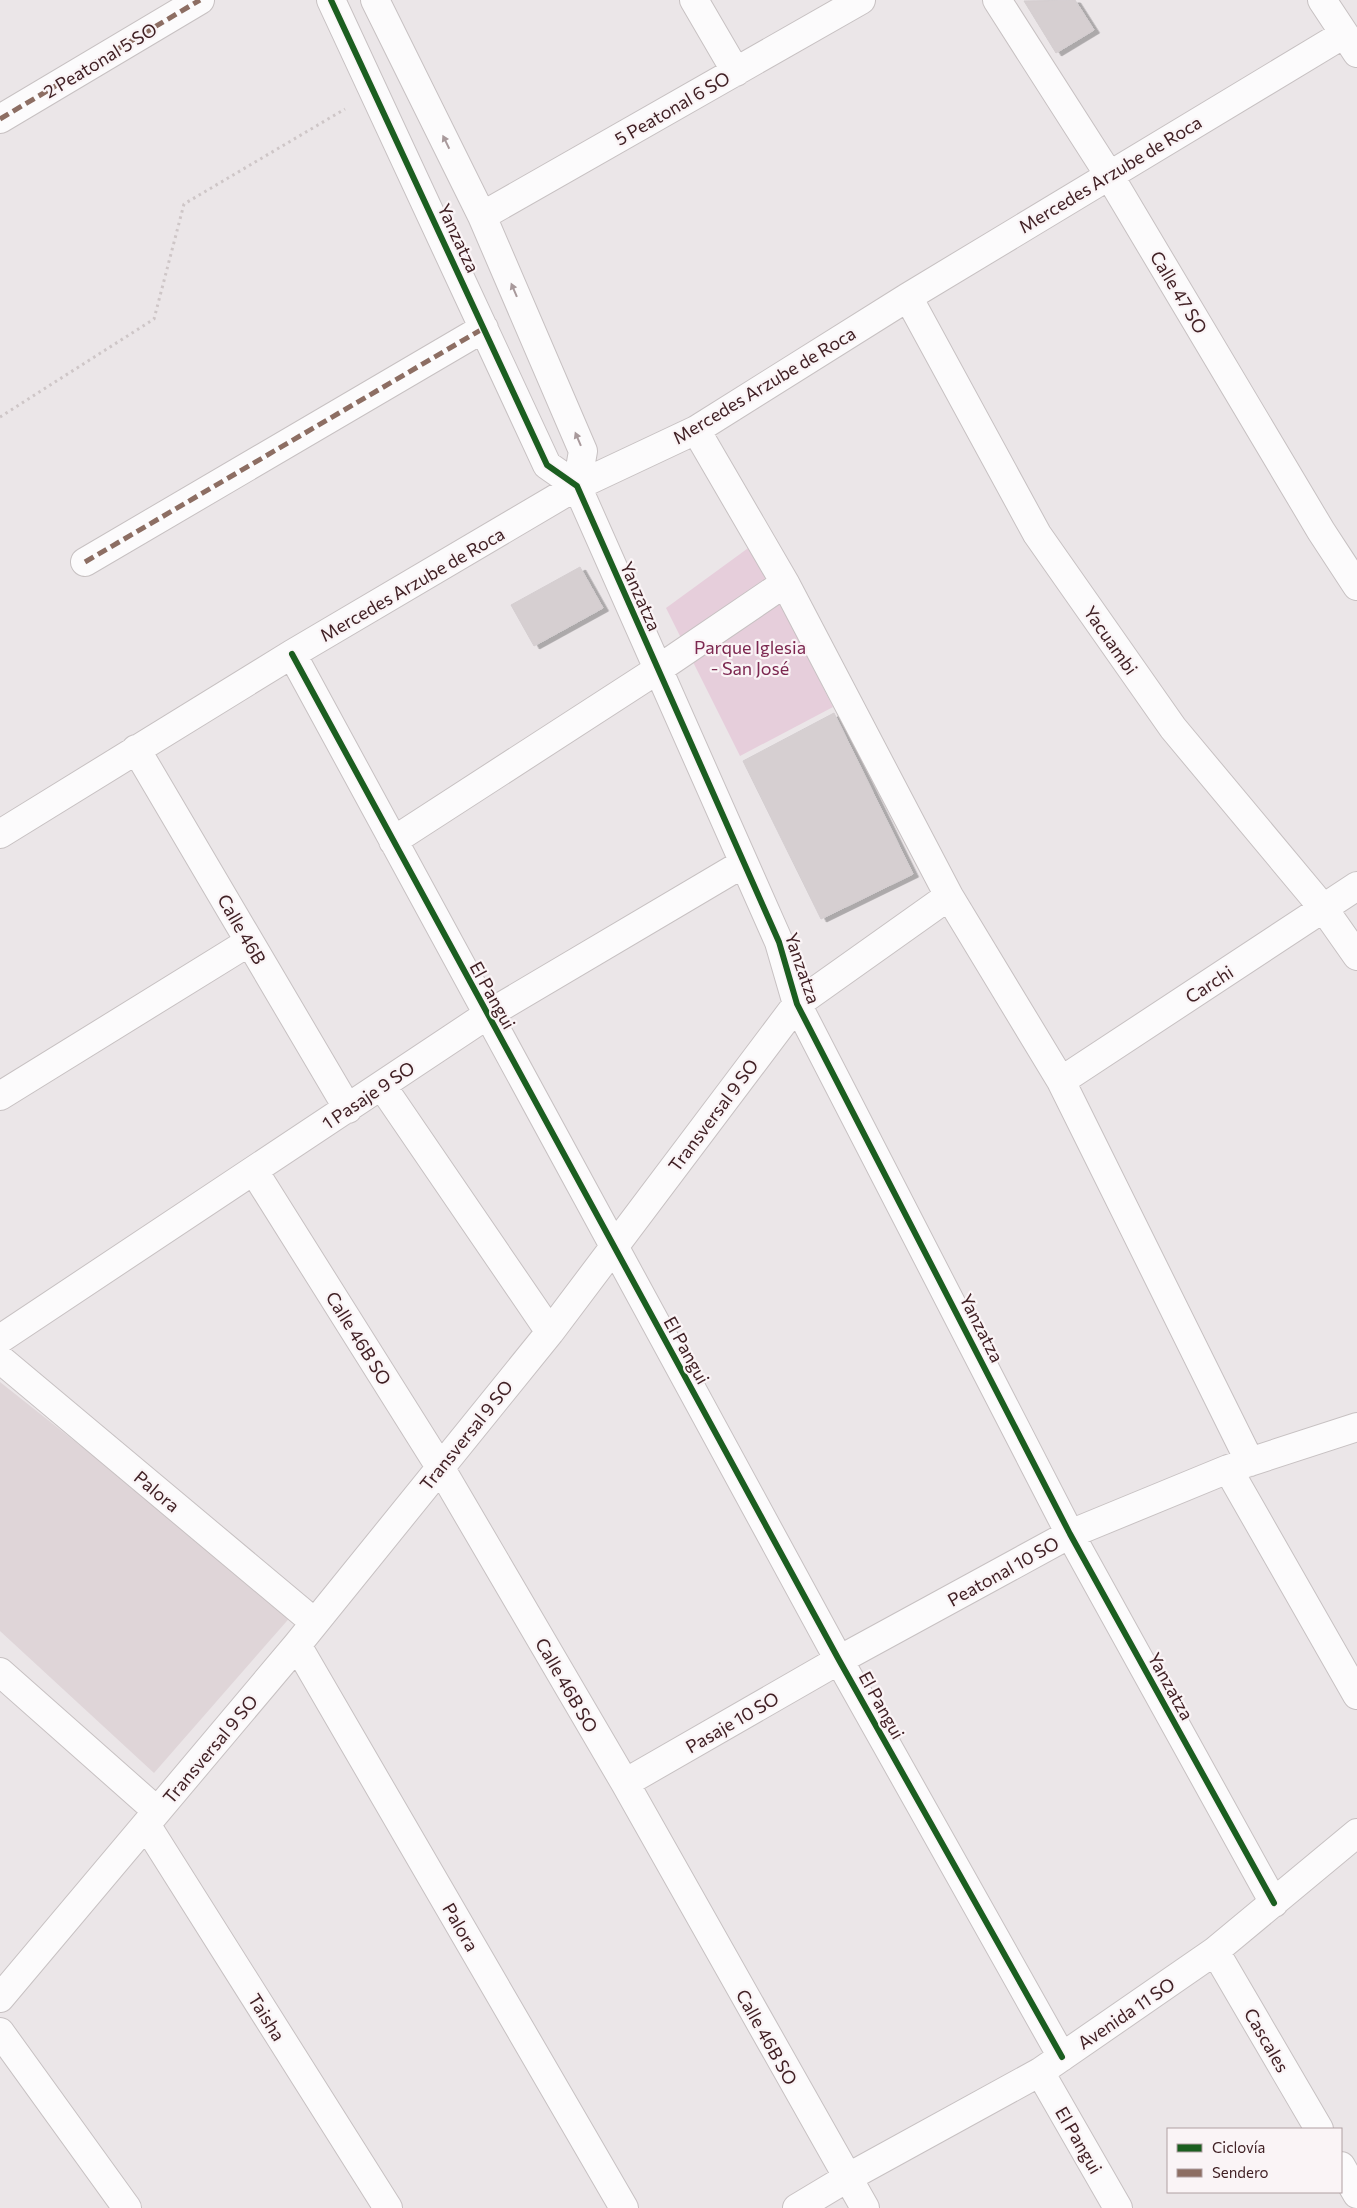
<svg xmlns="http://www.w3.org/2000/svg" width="1357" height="2208" viewBox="0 0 1357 2208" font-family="Commissioner,sans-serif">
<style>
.built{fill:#dfd5d8}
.green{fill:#e6cedb}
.building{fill:#d6cfd1;stroke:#d4ced0;filter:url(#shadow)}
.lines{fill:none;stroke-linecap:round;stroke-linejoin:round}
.minor-casing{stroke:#c7c1c2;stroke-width:30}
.path{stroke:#cec6c7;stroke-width:3;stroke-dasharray:2.5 4;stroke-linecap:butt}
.minor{stroke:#fcfbfc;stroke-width:28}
.quiet{stroke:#8d6e63;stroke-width:5;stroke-dasharray:10 5;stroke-linecap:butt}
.cycleway-casing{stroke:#faf4f6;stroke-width:9}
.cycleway{stroke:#1b5e20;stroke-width:6}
.oneway{fill:#a8999b}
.labels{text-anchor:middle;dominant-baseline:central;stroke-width:4.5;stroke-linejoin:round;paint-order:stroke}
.street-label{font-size:18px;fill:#412125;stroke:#faf4f6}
.park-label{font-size:18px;fill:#7c2750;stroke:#faf4f6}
</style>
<defs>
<filter id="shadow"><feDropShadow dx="5.5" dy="3" stdDeviation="0" flood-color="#0004"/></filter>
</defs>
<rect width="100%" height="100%" fill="#ebe6e8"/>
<path class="built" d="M0,1382L293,1614L154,1773L0,1631Z"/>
<path class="green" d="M751,546L833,707L740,756L666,608Z"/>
<path class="building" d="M1075,0L1094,30L1056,53L1024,1Z
M580,567L603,608L534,646L511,605Z
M834,713L913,874L821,919L743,761Z"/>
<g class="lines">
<defs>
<path id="minor" d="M331,0L547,465L577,486L779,942L797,1004L1070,1534L1274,1903
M375,0L482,216L583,451L577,486
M694,0L736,72
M997,0L1109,175L1321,531L1357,586
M1322,0L1357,53
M0,119L200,0
M482,216L861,0
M908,297L1037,534L1173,728L1324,909L1357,956
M696,430L785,583L949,896L1061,1081L1250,1462
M85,562L484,328
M292,654L839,1660L1062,2057
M136,749L348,1109
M0,834L292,654L577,486L696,430L908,297L1344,34
M393,841L657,670L785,583
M1061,1081L1357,886
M382,1086L550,1332
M0,1096L249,942
M254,1171L440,1467L625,1783L865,2208
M0,1339L487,1015L744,863
M0,1359L314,1622
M1228,1469L1357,1695
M297,1645L624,2208
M0,1672L157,1811
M625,1783L839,1660L1070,1534L1228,1469L1357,1427
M147,1826L388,2208
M1215,1951L1319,2129
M0,1998L297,1645L550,1332L797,1004L949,896
M0,2032L127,2208
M1040,2072L1118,2208
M1341,2166L1357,2194
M797,2208L847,2178L1040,2072L1215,1951L1357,1833"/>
</defs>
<use href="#minor" class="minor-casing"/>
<path class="path" d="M0,417L154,319L184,204L345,109"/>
<use href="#minor" class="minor"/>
<path class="quiet" d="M0,119L200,0
M85,562L484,328"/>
<defs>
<path id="cycleway" d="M331,0L547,465L577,486L779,942L797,1004L1070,1534L1274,1903
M292,654L839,1660L1062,2057"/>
</defs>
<use href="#cycleway" class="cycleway-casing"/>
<use href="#cycleway" class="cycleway"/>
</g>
<defs><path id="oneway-solid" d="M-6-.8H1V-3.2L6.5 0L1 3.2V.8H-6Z" transform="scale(1.25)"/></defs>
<g class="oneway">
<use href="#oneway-solid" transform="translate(446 142) rotate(-116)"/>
<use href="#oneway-solid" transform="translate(514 290) rotate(-113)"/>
<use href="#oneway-solid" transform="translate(578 439) rotate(-113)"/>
</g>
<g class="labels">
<g class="street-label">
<text transform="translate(100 60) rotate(-31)">2 Peatonal 5 SO</text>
<text transform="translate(672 108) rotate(-30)">5 Peatonal 6 SO</text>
<text transform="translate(1110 174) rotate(-31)">Mercedes Arzube de Roca</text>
<text transform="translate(459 238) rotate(65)">Yanzatza</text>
<text transform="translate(1179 292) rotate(59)">Calle 47 SO</text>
<text transform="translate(764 385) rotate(-31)">Mercedes Arzube de Roca</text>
<text transform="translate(412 584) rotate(-30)">Mercedes Arzube de Roca</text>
<text transform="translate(641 596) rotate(66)">Yanzatza</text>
<text transform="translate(1111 640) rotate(55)">Yacuambi</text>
<text transform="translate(242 929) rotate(60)">Calle 46B</text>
<text transform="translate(803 968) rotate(71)">Yanzatza</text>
<text transform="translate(1209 984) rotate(-33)">Carchi</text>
<text transform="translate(493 995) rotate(61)">El Pangui</text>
<text transform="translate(368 1095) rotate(-34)">1 Pasaje 9 SO</text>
<text transform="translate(713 1115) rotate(-53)">Transversal 9 SO</text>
<text transform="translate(982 1328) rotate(63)">Yanzatza</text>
<text transform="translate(359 1338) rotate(58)">Calle 46B SO</text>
<text transform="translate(687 1350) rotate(61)">El Pangui</text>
<text transform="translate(466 1435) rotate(-51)">Transversal 9 SO</text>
<text transform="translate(157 1491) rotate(40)">Palora</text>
<text transform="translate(1003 1571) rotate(-29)">Peatonal 10 SO</text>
<text transform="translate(567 1685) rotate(60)">Calle 46B SO</text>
<text transform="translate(1171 1686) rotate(61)">Yanzatza</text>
<text transform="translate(882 1705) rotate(61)">El Pangui</text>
<text transform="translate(732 1722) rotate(-30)">Pasaje 10 SO</text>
<text transform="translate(210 1749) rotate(-50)">Transversal 9 SO</text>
<text transform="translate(461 1927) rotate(60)">Palora</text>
<text transform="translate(1126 2013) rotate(-34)">Avenida 11 SO</text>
<text transform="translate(267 2017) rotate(58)">Taisha</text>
<text transform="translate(767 2037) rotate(61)">Calle 46B SO</text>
<text transform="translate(1267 2040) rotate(60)">Cascales</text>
<text transform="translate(1079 2140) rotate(60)">El Pangui</text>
</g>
<g class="park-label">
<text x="750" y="647">Parque Iglesia<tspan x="750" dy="21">- San José</tspan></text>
</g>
</g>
<rect x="1167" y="2128" width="175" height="65" fill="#faf4f6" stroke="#b0a0a2"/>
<rect x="1177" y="2144" width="25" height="8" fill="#1b5e20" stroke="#b0a0a2"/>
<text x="1212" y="2153" font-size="15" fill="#412125">Ciclovía</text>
<rect x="1177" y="2169" width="25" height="8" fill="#8d6e63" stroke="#b0a0a2"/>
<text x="1212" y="2178" font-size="15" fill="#412125">Sendero</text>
</svg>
